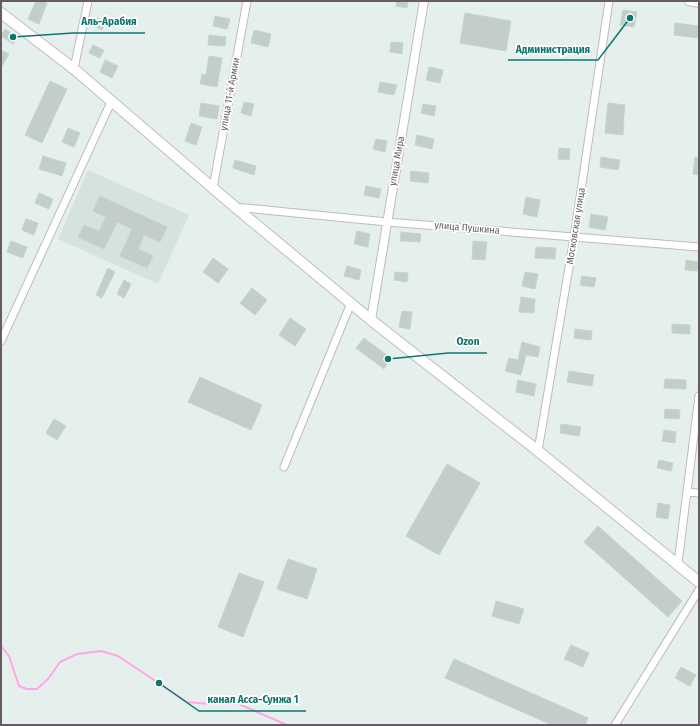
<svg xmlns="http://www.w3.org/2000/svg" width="700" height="726" viewBox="0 0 700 726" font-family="'Fira Sans Condensed',sans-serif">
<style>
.education{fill:#d5e3dd}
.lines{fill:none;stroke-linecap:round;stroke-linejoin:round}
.stream{stroke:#ffa6e8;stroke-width:2}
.building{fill:#c4cec9;stroke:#c2d6cc}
.minor-casing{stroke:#c2b9be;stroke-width:9}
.tertiary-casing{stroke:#c2b9be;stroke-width:10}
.secondary-casing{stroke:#c4bac0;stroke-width:12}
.minor{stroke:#fff;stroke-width:7}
.tertiary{stroke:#fff;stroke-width:8}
.secondary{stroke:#fff;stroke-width:10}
.labels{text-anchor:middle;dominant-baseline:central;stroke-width:3.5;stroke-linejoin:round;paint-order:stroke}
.street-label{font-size:10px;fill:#675c63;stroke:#fff}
.leader{fill:none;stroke:#0f766e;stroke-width:1.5}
.callout-dot{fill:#0f766e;stroke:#fff;stroke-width:1.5}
.callout-label{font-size:11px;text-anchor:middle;font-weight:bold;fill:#0f766e;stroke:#fff;stroke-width:3.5;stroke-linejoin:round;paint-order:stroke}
</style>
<rect width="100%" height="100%" fill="#e5f0ec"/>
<path class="education" d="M88,170L189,215L158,284L58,239Z"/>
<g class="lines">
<path class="stream" d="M1,646L9,656L19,686L27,689H37L48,679L60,662L77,654L101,651L118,656L187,702L209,704H239L287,725"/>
</g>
<path class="building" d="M36,1H42L47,3L39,24L28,19Z
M397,1H408L407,8L396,6Z
M623,10L637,12L634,27L620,25Z
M465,13L511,21L506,51L460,43Z
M215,16L230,19L227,29L213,26Z
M97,18L106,21L102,30L94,26Z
M675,23L699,26V38L674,35Z
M5,29L18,37L13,44L1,36Z
M254,30L271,34L268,47L251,43Z
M209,35L226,37L225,46L208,45Z
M391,42L403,43L402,54L390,52Z
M93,45L104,50L100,58L89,53Z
M1,50L9,54L1,68Z
M209,56L222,58L217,87L200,84L202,74L206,75Z
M105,60L118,66L112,78L100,72Z
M429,67L443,70L440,83L426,80Z
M50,81L67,89L42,143L25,135Z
M380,82L397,85L394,95L378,92Z
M244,102L254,104L251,116L241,113Z
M201,103L219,106L217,119L199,116Z
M608,103L625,105L623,124H624L623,135L605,133Z
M423,104L436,106L434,116L421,113Z
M191,123L202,127L196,145L185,141Z
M68,128L80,133L74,147L62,142Z
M417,135L434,139L432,149L415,145Z
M376,139L387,141L385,152L373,149Z
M559,148L570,149L569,160L558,159Z
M43,156L66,163L62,176L39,169Z
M601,157L620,160L618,170L600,167Z
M695,157L699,158V175L693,174Z
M235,160L256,166L254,175L233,168Z
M411,171L429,173L428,183L410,181Z
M366,186L381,189L379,198L364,195Z
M39,193L53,199L49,209L35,203Z
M100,196L167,227L160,242L144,235L138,249L153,256L147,268L120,256L132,229L117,222L104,249L78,237L84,225L99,231L106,217L93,211Z
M526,197L540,200L537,217L523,214Z
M591,214L608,217L605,230L589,227Z
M26,219L38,223L34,235L22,230Z
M357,231L370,234L368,247L354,244Z
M401,232L421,234L420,242L400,241Z
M11,241L27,247L23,258L7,252Z
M473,241L487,242L485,260L472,259Z
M536,247L556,248L555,259L535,258Z
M213,258L228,269L218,283L203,272Z
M686,260L698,262L697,271L685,270Z
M347,266L361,270L359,280L344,276Z
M108,268L115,272L102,298L96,295Z
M395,272L408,273L407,282L394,280Z
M525,272L538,274L535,289L522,286Z
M582,276L596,278L594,287L580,285Z
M124,280L131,284L124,298L117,294Z
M252,288L267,300L255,315L240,303Z
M521,297L535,299L534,313L519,312Z
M402,311L412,312L410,329L399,327Z
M290,318L306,329L295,346L279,335Z
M672,324L690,325V334L672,333Z
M575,329L592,331L591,340L574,338Z
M364,338L391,358L384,369L356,348Z
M522,342L540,347L538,357L526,355L521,375L505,371L509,358L518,360Z
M569,371L594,375L592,386L567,382Z
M200,377L262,405L251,430L188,402Z
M665,379L686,380V389L664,388Z
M518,380L536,384L534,396L516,392Z
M665,409L680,410L679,419L664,418Z
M54,419L66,426L57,440L46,433Z
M561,424L581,427L579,436L560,433Z
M664,430L676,432L675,443L662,441Z
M659,460L673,463L671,471L657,468Z
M447,464L480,483L439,555L406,536Z
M658,503L670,505L668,519L656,517Z
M598,526L682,601L668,617L584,542Z
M288,559L317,569L307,599L277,589Z
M239,573L264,582L243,637L218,627Z
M496,601L524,609L519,624L492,616Z
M571,645L589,653L583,667L564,659Z
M454,659L588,718L585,725H552L445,678Z
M681,667L696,675L690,686L675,678Z"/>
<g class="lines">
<defs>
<path id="minor" d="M74,69L88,1
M213,188L247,1
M235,207L387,222L699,247
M1,341L112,100
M538,451L574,238L609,1
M284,467L351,303
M687,492L699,493
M678,563L699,396
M615,725L699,590"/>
<path id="tertiary" d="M689,1L699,3
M371,320L424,1"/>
<path id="secondary" d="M1,13L74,69L235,207L371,320L538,451L699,582"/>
</defs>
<use href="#minor" class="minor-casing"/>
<use href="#tertiary" class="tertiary-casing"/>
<use href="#secondary" class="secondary-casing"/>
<use href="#minor" class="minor"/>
<use href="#tertiary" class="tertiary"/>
<use href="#secondary" class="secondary"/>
</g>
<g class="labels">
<g class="street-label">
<text transform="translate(230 94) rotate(-80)">улица 11-й Армии</text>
<text transform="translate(397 161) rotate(-80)">улица Мира</text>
<text transform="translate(576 226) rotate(-81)">Московская улица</text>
<text transform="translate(467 228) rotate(5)">улица Пушкина</text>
</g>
</g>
<path class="leader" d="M13 37L73 33H145M630 18L598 60H508M388 359L448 353H487M159 683L199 711H306"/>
<g class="callout-dot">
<circle cx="13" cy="37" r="4"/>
<circle cx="630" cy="18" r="4"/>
<circle cx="388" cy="359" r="4"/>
<circle cx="159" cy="683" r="4"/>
</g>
<g class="callout-label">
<text x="109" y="25">Аль-Арабия</text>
<text x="553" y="53">Администрация</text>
<text x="468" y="345">Ozon</text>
<text x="253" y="703">канал Асса-Сунжа 1</text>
</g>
<rect width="700" height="726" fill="none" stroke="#675c63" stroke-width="4"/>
</svg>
